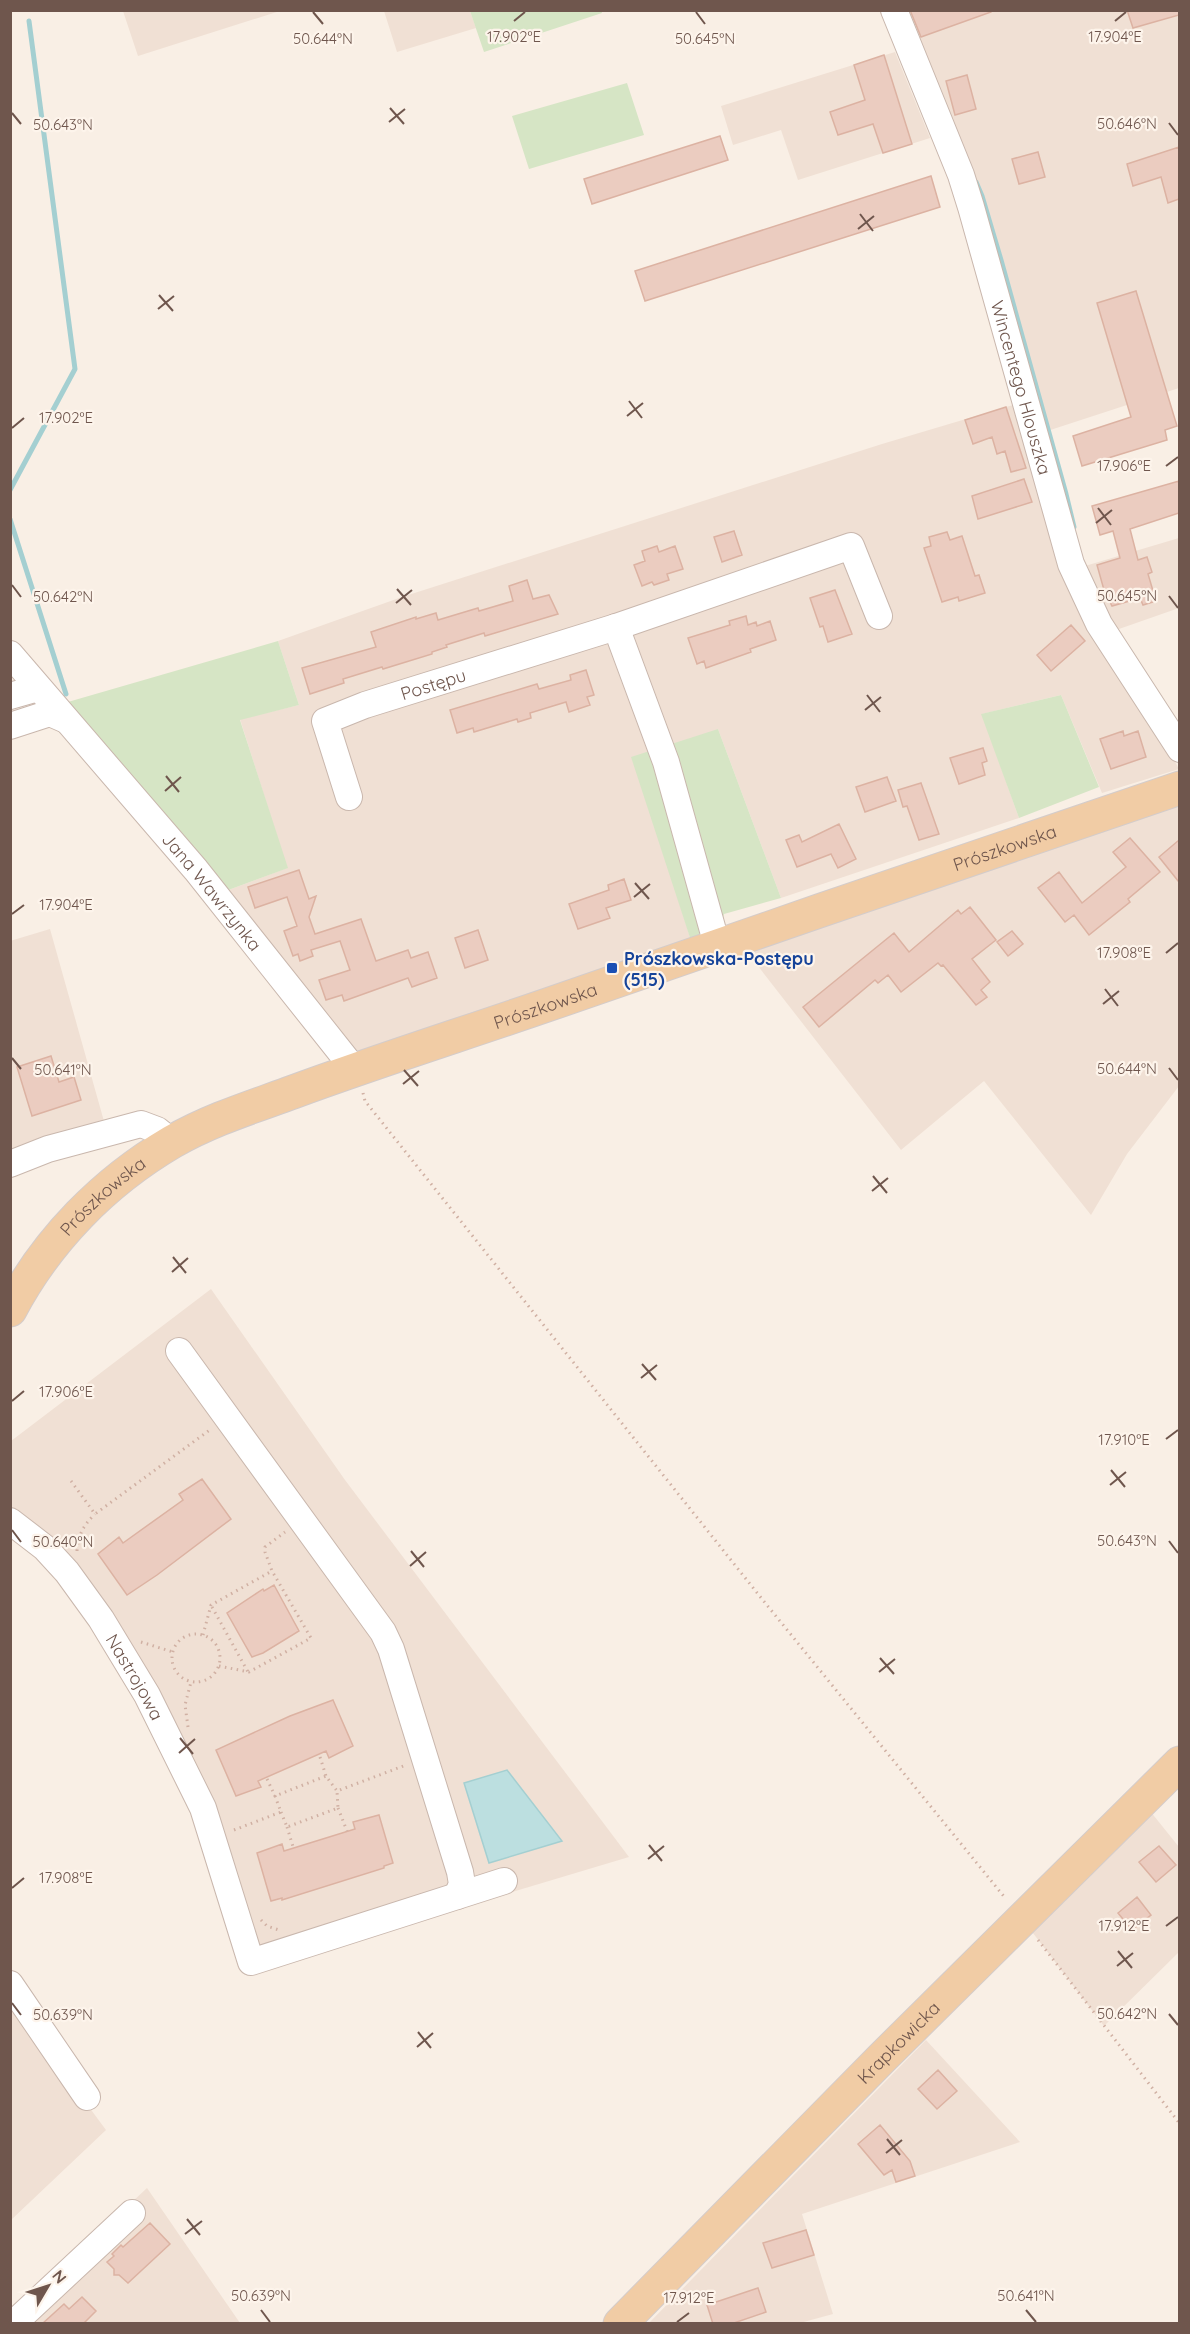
<svg xmlns="http://www.w3.org/2000/svg" width="1190" height="2334" viewBox="0 0 1190 2334" font-family="Quicksand,sans-serif">
<style>
.residential{fill:#f0e0d4}
.green{fill:#d6e5c5}
.water{fill:#bcdfe0;stroke:#a4cfd1;stroke-width:1.5}
.lines{fill:none;stroke-linecap:round;stroke-linejoin:round}
.stream{stroke:#a4cfd1;stroke-width:5}
.building{fill:#ebccc0;stroke:#dcb2a2;stroke-width:1.5}
.minor-casing{stroke:#c9b7ad;stroke-width:28}
.major-casing{stroke:#d4ccca;stroke-width:35}
.path{stroke:#d0b0a3;stroke-width:3;stroke-dasharray:1.5 4.5;stroke-linecap:butt}
.minor{stroke:#fff;stroke-width:26}
.major{stroke:#f1cca5;stroke-width:33}
.ticks{fill:none;stroke:#6f564d;stroke-width:2}
.transit-dot{fill:#1a4fb4;stroke:#fdf4eb;stroke-width:2}
.labels{text-anchor:middle;dominant-baseline:central;stroke-width:4.5;stroke-linejoin:round;paint-order:stroke}
.street-label{font-size:18px;fill:#6f564d;stroke:#fdf4eb}
.transit-label{font-size:18px;font-weight:bold;fill:#164399;stroke:#fdf4eb;text-anchor:start}
.ticks-label{font-size:15px;text-anchor:middle;fill:#6f564d;stroke:#fdf4eb;stroke-width:4.5;stroke-linejoin:round;paint-order:stroke}
</style>
<rect width="100%" height="100%" fill="#f9efe5"/>
<path class="residential" d="M123,11V10L280,11L138,56Z
M384,11H470L476,28L397,52Z
M902,11H1179V388L1035,435L1085,566L1179,538V608L1119,629L1100,624L1179,769L1102,793L1061,695L982,714L1019,818L781,898L718,729L665,857L695,953L354,1069L223,892L287,868L240,719L299,705L278,641L402,597L882,444L1026,401Z
M895,52L930,138L798,180L781,130L733,145L721,106Z
M1179,788V1086L1127,1154L1091,1215L984,1081L901,1150L737,939Z
M50,929L107,1132L10,1164V941Z
M211,1289L345,1480L629,1857L262,1967L197,1770L11,1511V1441Z
M1142,1801L1179,1847V1952L1104,2026L1023,1920Z
M10,2000L106,2130L11,2220H10Z
M926,2040L1020,2142L802,2214L833,2314L800,2323L648,2324Z
M147,2188L240,2323L11,2324L69,2261Z"/>
<path class="green" d="M601,10L602,13L484,52L470,11Z
M627,83L644,135L529,169L512,116Z
M278,641L299,705L240,720L288,868L223,892L61,704Z
M1061,695L1099,787L1019,818L981,714Z
M718,729L781,898L724,914L717,945L695,953L631,757Z"/>
<path class="water" d="M507,1770L562,1841L489,1863L464,1783Z"/>
<g class="lines">
<path class="stream" d="M976,182L982,196L1001,260L1066,494L1074,527
M10,490L75,369L29,21
M10,519L66,694"/>
</g>
<path class="building" d="M910,10H991V12L921,37Z
M1127,10H1179V15L1133,28Z
M884,55L912,144L883,153L873,124L838,135L830,112L865,100L854,65Z
M967,75L976,109L955,115L946,81Z
M720,136L728,160L592,204L584,179Z
M1179,147V199L1168,203L1161,177L1133,186L1127,164Z
M1038,152L1045,177L1019,184L1012,159Z
M931,176L940,207L645,301L635,271Z
M1136,291L1177,426L1165,430L1167,440L1082,466L1073,436L1131,417L1097,303Z
M1006,407L1026,468L1011,472L1005,451L997,454L992,437L973,444L965,420Z
M1024,479L1032,502L978,519L972,496Z
M1179,481V513L1130,529L1138,560L1147,557L1152,572L1148,574L1156,601L1143,605L1140,598L1112,606L1104,590L1097,565L1120,558L1113,531L1100,535L1092,506Z
M734,531L742,555L722,562L714,537Z
M947,532L950,540L962,536L975,576L979,575L985,593L959,601L958,597L942,602L924,548L931,546L929,537Z
M657,546L659,552L675,546L683,569L667,574L669,580L654,585L652,582L642,586L634,565L645,561L642,551Z
M527,580L533,599L549,595L558,614L485,636L484,633L446,645L447,647L432,652V654L383,669L382,667L343,679L344,683L310,694L302,668L376,647L371,632L416,617V619L436,613L438,620L478,608L479,611L513,601L509,586Z
M835,590L852,634L828,642L823,626L820,627L810,598Z
M746,616L748,625L756,622L757,626L770,621L776,640L750,649L751,652L706,668L704,661L697,664L688,638L730,625L729,621Z
M1071,625L1085,641L1051,671L1037,655Z
M586,670L594,695L587,697L590,705L569,712L566,702L530,713L531,718L518,722L517,719L474,732L473,728L457,733L450,710L537,684L539,689L571,680L570,675Z
M1123,731L1124,736L1138,731L1146,757L1111,769L1100,739Z
M983,748L987,761L982,763L985,775L959,784L950,758Z
M887,777L896,801L865,812L856,787Z
M921,783L939,834L919,840L907,806L903,807L898,790Z
M839,824L856,859L838,868L831,854L797,867L786,840L799,835L802,842Z
M1130,838L1160,872L1128,899L1130,902L1089,935L1074,915L1065,922L1038,888L1059,872L1082,903L1126,867L1113,852Z
M1179,840V882L1159,857Z
M299,870L309,899L316,896L309,917L315,934L361,919L376,961L408,950L411,958L428,952L437,978L412,987L408,978L344,1001L342,995L326,1000L319,980L350,970L340,941L311,950L313,956L300,961L298,954L293,956L284,931L297,926L287,897L255,908L248,887Z
M624,879L631,900L606,908L610,918L578,929L569,904L609,890L608,885Z
M970,907L996,940L972,959L990,982L981,990L987,997L976,1005L943,965L941,966L938,963L901,992L888,975L878,983L875,980L819,1027L803,1007L894,933L909,952L958,910L961,914Z
M478,930L488,960L465,968L455,938Z
M1012,931L1023,944L1008,956L997,942Z
M51,1056L59,1082L74,1077L81,1100L32,1116L17,1067Z
M202,1479L231,1519L157,1575L127,1595L98,1554L119,1537L123,1543L183,1500L179,1494Z
M274,1585L299,1631L263,1653L252,1657L227,1613L263,1589L264,1591Z
M333,1700L353,1746L329,1758L326,1751L258,1781L261,1787L236,1796L216,1750L290,1716Z
M379,1815L393,1863L384,1866V1868L282,1900V1898L271,1901L257,1853L282,1844L284,1851L355,1829L353,1822Z
M1159,1846L1176,1865L1156,1882L1139,1862Z
M1137,1897L1151,1915L1132,1930L1118,1913Z
M938,2070L957,2091L937,2109L918,2089Z
M880,2125L910,2161L915,2176L896,2182L892,2170L884,2175L858,2144Z
M150,2223L170,2244L128,2283L119,2275H114V2269L107,2262L114,2256L112,2254L121,2245L123,2247Z
M806,2230L814,2255L772,2268L763,2243Z
M758,2288L766,2312L731,2324H713L707,2305Z
M82,2297L96,2311L83,2324H42L64,2304L69,2309Z"/>
<g class="lines">
<defs>
<g id="minor">
<path id="s1" d="M894,10L961,175L971,207L1071,564L1099,624L1180,749"/>
<path d="M616,627L666,762L717,945"/>
<path id="s2" d="M10,654L196,870L354,1069"/>
<path d="M10,696L38,688"/>
<path d="M10,726L50,713L66,720"/>
<path id="s3" d="M349,797L325,721L365,705L616,627L851,546L879,616"/>
<path d="M10,1164L48,1149L141,1124L157,1130L172,1142"/>
<path d="M179,1351L383,1632L391,1649L460,1872L462,1884L457,1896"/>
<path id="s4" d="M10,1521L45,1548L67,1572L101,1619L147,1695L203,1808L251,1962L504,1881"/>
<path d="M10,1984L87,2097"/>
<path d="M13,2324L132,2213"/>
</g>
<g id="major">
<path id="s5" d="M10,1310C47,1240 104,1182 172,1142C210,1120 252,1107 293,1092C377,1061 463,1034 547,1005C758,932 968,859 1180,788"/>
<path id="s6" d="M620,2324L882,2058L1180,1763"/>
</g>
</defs>
<use href="#minor" class="minor-casing"/>
<use href="#major" class="major-casing"/>
<path class="path" d="M363,1093L365,1101L762,1599L1006,1899
M71,1481L95,1514L211,1429
M77,1551C78,1534 84,1525 95,1514
M212,1607L248,1672
M172 1658a24 24 0 1 1 48 0a24 24 0 1 1-48 0Z
M203,1635L211,1605L272,1571L265,1552V1547L285,1532
M141,1642L173,1652
M219,1666L249,1672L311,1638L272,1571
M188,1727L185,1705L191,1682
M320,1757L326,1776
M267,1779L275,1796
M338,1808L347,1831
M281,1812L287,1827L338,1808L337,1791
M287,1827L294,1850
M234,1830L281,1812L275,1796L326,1776L337,1791L406,1765
M261,1920L267,1926L279,1930
M1038,1940L1180,2124"/>
<use href="#minor" class="minor"/>
<use href="#major" class="major"/>
</g>
<path class="ticks" d="M313,12L323,24M696,12L705,24M514,21L525,12M1115,21L1126,12M390,108L404,124M12,113L21,124M389,122L405,109M1169,123L1178,135M860,214L873,231M858,229L874,216M159,295L173,311M158,309L174,296M629,401L642,418M627,416L643,403M12,428L24,418M1166,466L1178,457M1098,508L1111,525M1096,523L1112,510M12,585L21,597M397,589L411,605M1169,596L1178,608M396,603L412,590M867,695L880,712M865,710L881,697M166,776L179,792M165,791L181,777M635,883L649,899M634,897L650,884M12,914L24,905M1166,953L1178,943M1105,989L1118,1006M1103,1004L1119,991M12,1058L21,1069M1169,1068L1178,1080M404,1070L418,1086M403,1084L419,1071M873,1176L887,1193M872,1191L888,1178M173,1257L186,1273M172,1272L188,1258M642,1364L656,1380M641,1378L657,1365M12,1401L24,1391M1166,1439L1178,1430M1111,1470L1125,1487M1110,1485L1126,1472M12,1530L21,1542M1169,1541L1178,1553M411,1551L424,1567M410,1566L426,1552M880,1658L894,1674M879,1672L895,1659M180,1738L193,1754M179,1753L195,1739M649,1845L662,1861M648,1859L664,1846M12,1888L24,1878M1166,1926L1178,1917M1118,1951L1132,1968M1117,1966L1133,1953M12,2003L21,2015M1169,2014L1178,2025M418,2032L431,2048M417,2047L433,2033M887,2139L900,2155M886,2153L902,2140M187,2219L200,2235M185,2234L202,2221M261,2310L270,2322M1026,2310L1036,2322M677,2322L689,2313"/>
<rect class="transit-dot" x="606" y="962" width="12" height="12" rx="3"/>
<g class="labels">
<g class="street-label">
<text stroke="none"><textPath href="#s1" startOffset="399">Wincentego Hlouszka</textPath></text>
<text stroke="none"><textPath href="#s3" startOffset="194">Postępu</textPath></text>
<text stroke="none"><textPath href="#s5" startOffset="1120">Prószkowska</textPath></text>
<text stroke="none"><textPath href="#s2" startOffset="312">Jana Wawrzynka</textPath></text>
<text stroke="none"><textPath href="#s5" startOffset="634">Prószkowska</textPath></text>
<text stroke="none"><textPath href="#s5" startOffset="148">Prószkowska</textPath></text>
<text stroke="none"><textPath href="#s4" startOffset="202">Nastrojowa</textPath></text>
<text stroke="none"><textPath href="#s6" startOffset="396">Krapkowicka</textPath></text>
</g>
<g class="transit-label">
<text x="624" y="958">Prószkowska-Postępu<tspan x="624" dy="21">(515)</tspan></text>
</g>
</g>
<g class="ticks-label">
<text x="514" y="42">17.902°E</text>
<text x="1115" y="42">17.904°E</text>
<text x="323" y="44">50.644°N</text>
<text x="705" y="44">50.645°N</text>
<text x="1127" y="129">50.646°N</text>
<text x="63" y="130">50.643°N</text>
<text x="66" y="423">17.902°E</text>
<text x="1124" y="471">17.906°E</text>
<text x="1127" y="601">50.645°N</text>
<text x="63" y="602">50.642°N</text>
<text x="66" y="910">17.904°E</text>
<text x="1124" y="958">17.908°E</text>
<text x="1127" y="1074">50.644°N</text>
<text x="63" y="1075">50.641°N</text>
<text x="66" y="1397">17.906°E</text>
<text x="1124" y="1445">17.910°E</text>
<text x="1127" y="1546">50.643°N</text>
<text x="63" y="1547">50.640°N</text>
<text x="66" y="1883">17.908°E</text>
<text x="1124" y="1931">17.912°E</text>
<text x="1127" y="2019">50.642°N</text>
<text x="63" y="2020">50.639°N</text>
<text x="261" y="2301">50.639°N</text>
<text x="1026" y="2301">50.641°N</text>
<text x="689" y="2303">17.912°E</text>
</g>
<rect width="1190" height="2334" fill="none" stroke="#6f564d" stroke-width="24"/>
<g transform="translate(48 2286) rotate(51)" stroke="#fdf4eb" stroke-width="4.5" paint-order="stroke">
<path d="M0-4.5L10 22L0 15L-10 22Z" fill="#6f564d"/>
<text y="-9" font-size="16" font-weight="bold" text-anchor="middle" fill="#6f564d">N</text>
</g>
</svg>
